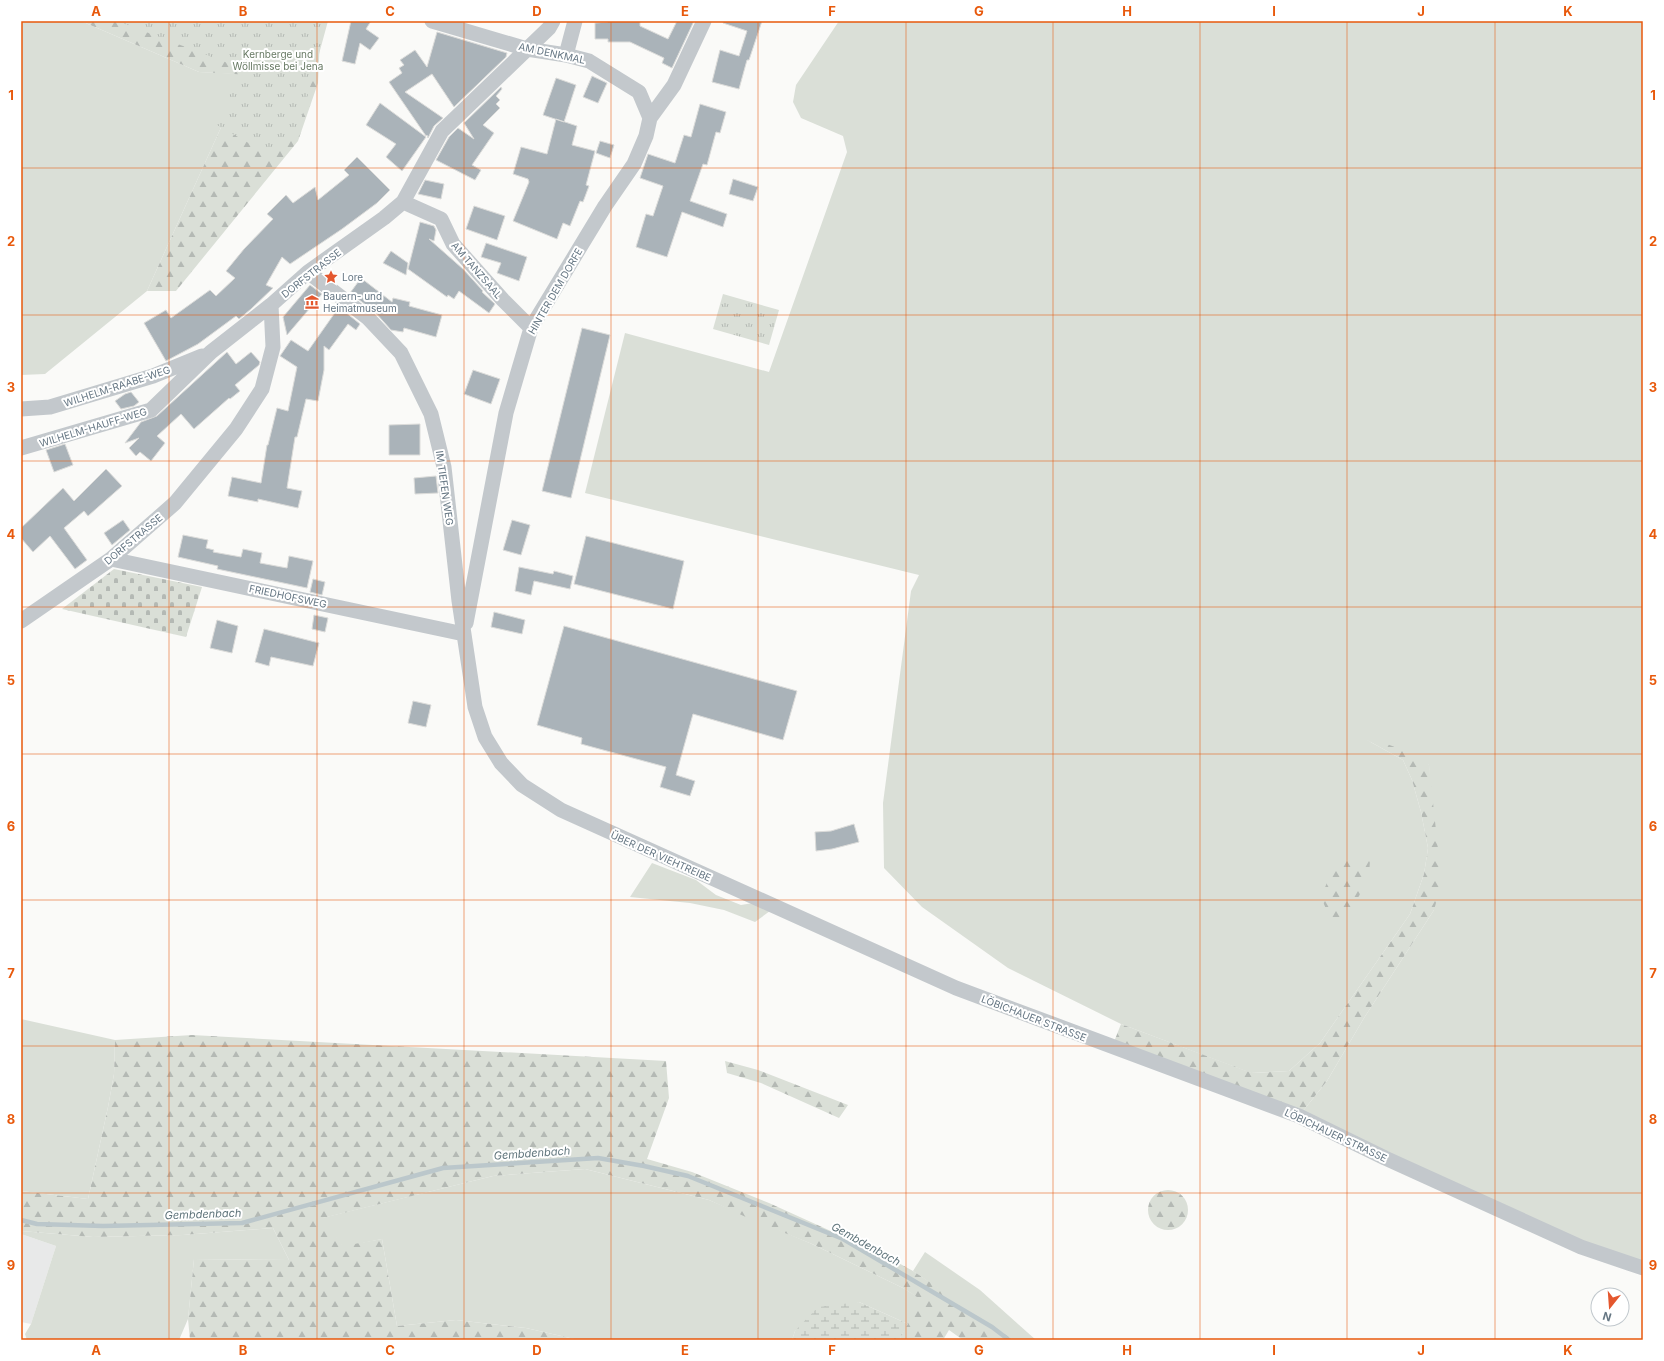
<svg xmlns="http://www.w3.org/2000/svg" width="1664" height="1361" viewBox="0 0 1664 1361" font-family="Inter,sans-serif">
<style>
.built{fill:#e8e9e9}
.grass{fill:#dadfd7}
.forest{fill:url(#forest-firs)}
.wetland{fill:url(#wetland-marsh)}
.cemetery{fill:url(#cemetery-stones)}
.park{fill:url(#park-tufts)}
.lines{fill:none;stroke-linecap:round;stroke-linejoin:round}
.stream{stroke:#bbc7cb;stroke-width:4.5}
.building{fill:#aab3b9;stroke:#dcdcda}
.street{stroke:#c3c8cc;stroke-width:15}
.grid{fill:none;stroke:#e8590c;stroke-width:1;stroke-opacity:0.55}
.labels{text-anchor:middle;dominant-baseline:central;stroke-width:4;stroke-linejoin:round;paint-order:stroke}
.street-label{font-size:10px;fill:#657683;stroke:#fff}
.park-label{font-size:10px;fill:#687a64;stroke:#fff}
.poi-label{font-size:10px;fill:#657683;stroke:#fff;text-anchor:start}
.water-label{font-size:11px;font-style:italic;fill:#60757c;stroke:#fff}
.neatline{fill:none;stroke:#e8590c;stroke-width:1.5}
.grid-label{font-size:13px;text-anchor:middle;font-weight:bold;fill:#e8590c}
</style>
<defs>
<pattern id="forest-firs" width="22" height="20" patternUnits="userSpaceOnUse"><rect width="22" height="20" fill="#dadfd7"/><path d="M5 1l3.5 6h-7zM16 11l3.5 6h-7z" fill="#b4b9b4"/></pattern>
<pattern id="wetland-marsh" width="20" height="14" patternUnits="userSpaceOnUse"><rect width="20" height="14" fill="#dadfd7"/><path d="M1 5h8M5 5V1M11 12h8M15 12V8" fill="none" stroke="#b4b9b4"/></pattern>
<pattern id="cemetery-stones" width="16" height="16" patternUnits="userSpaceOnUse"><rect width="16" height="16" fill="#dadfd7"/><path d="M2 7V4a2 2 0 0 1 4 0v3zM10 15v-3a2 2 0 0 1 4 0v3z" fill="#b4b9b4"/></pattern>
<pattern id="park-tufts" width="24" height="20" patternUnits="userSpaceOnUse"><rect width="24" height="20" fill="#dadfd7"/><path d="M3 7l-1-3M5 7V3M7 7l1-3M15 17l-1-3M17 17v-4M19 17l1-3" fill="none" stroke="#b4b9b4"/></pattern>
</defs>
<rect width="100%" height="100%" fill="#fafaf8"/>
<path class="built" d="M21,1234L56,1246L31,1324L21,1322Z"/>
<path class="grass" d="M21,21H81L199,72L286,76L223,123L147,291L45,374L21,375Z
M839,21H1643V1268L1299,1116L1327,1081L1364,1018L1434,910L1429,765L1367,740L1403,760L1412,780L1421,812L1428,848L1424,874L1410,914L1320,1043L1289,1071L1251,1073L1121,1024L1008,968L922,907L884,868L883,803L911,591L919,575L585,493L625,333L769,372L847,152L843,136L801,118L793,102L796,85Z
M652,863L696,880L716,895L741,905L753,903L770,911L755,922L724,910L690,903L630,897Z
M21,1019L115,1040L114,1074L108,1107L88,1199L21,1191Z
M585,1169L709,1200L812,1244L903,1288L921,1299L908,1324L859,1302L795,1331L792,1340H579L526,1328L456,1320L397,1326L382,1239L343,1247L322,1218L493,1176Z
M273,1228L289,1260L194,1259L188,1319L179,1340H27L25,1334L31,1324L56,1246L21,1234V1231L93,1237L183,1235Z
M925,1252L980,1290L1036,1340H1013L913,1271Z"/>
<path class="forest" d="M81,21H324L320,37L318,83L298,141L176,291H147L223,123L286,77L199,72Z
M1369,737L1423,758L1429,765L1440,868L1439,892L1434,910L1364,1018L1327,1081L1299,1116L1112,1047L1121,1024L1252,1073L1289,1071L1320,1043L1410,914L1424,874L1428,848L1421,812L1412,780L1403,760L1367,740Z
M1360,858L1370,860L1369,876L1359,896L1342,921L1329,916L1321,897L1331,873L1342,860Z
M192,1035L666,1061L669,1098L647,1159L692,1172L769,1203L886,1256L913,1271L957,1300L1013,1340H963L949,1330L943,1340H899L920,1299L903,1288L812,1244L748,1218L709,1200L585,1169L493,1176L323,1218L343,1246L382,1239L397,1326L456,1320L526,1328L579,1340H190L188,1319L194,1259L289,1260L273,1228L183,1235L93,1237L21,1231V1191L88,1199L108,1107L114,1074L115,1040Z
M725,1061L758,1070L848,1105L839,1118L761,1083L727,1073Z
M1148 1210a20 20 0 1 1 40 0a20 20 0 1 1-40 0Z"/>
<path class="wetland" d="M859,1302L908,1324L899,1340H792L795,1331L818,1307Z"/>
<path class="cemetery" d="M114,569L202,587L186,637L62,609Z"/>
<path class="park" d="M117,21H328L301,120L273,157L217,125L241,68Z
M723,294L779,310L769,345L713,329Z"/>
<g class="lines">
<path class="stream" d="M21,1220L37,1224L103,1226L242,1223L443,1168L598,1158L644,1166L688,1176L843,1239L992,1327L1009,1340"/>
</g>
<path class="building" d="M351,21H371L366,29L379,38L370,50L360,43L355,64L342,61Z
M608,21H640V26L668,39L677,21H694L672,68L662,63L664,58L630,42H608V39H595V23L608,22Z
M723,21H762L749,60H747L739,89L712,82L720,50L739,56L747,31L723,23Z
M437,32L507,53L506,57L454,107L432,74L405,92L443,118L434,126L428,138L427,135L426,136L389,82L402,73L399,68L404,65L400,60L415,50L427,67Z
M592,76L607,83L598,103L583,97Z
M556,78L576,85L564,122L543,115Z
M501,87L502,89L496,96L500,100L496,104L500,108L483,125L494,133L472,165L481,170L475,180L436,160L449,137L458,128L474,139L464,123Z
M380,103L426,137L402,171L386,157L396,144L366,125Z
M700,104L726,112L720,133L716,132L707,165L703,164L690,201L727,214L723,227L682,212L667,257L636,247L646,214L653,216L663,186L640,178L648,154L675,163L684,135L691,137Z
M556,119L577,126L572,145L595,151L586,185L589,186L583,202L580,201L570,226L563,223L557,239L513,221L529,182L528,179L513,174L521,147L547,154Z
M600,141L614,145L610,158L596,153Z
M357,157L390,190L377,203L342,229L290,264L282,257L266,285L273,288L251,309L239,319L236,316L198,344L166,361L144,323L166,310L171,318L210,290L216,296L235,278L226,271L244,249L273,219L267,214L286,195L293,203L315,187L318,200L349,175L344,170Z
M733,179L758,187L753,201L729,194Z
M425,180L444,184L441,199L418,194Z
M474,206L505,216L497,240L466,229Z
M420,222L434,226L436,230L434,241L429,239L463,269L483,291L482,292L495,304L489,313L459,291L454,299L448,295L447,297L408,269Z
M486,243L527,257L519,281L497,273L501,263L481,257Z
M391,251L408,263L406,275L383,263Z
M361,278L392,302L393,298L410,302L409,306L442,315L436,337L404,328L403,332L391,330L374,311L350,293Z
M310,285L322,294L287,335L283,317Z
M339,307L360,324L356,330L348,324L329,350L324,346V370L318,401L306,399L297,437H295L287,488L302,491L298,508L258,499V502L228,496L232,477L261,483L267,445H268L277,408L288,411L297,367L280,356L291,340L308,351Z
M582,328L610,335L571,498L542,491Z
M227,352L236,364L251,352L260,362L259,365L235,385L240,391L230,399L229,398L194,429L181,414L157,436L165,443L151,461L140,452L136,456L129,448L139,438L125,443L141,422L157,416Z
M473,370L500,379L491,404L464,394Z
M131,392L139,402L134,406L121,409L115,401L125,394Z
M420,424V455H389V425Z
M65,444L73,465L54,472L46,450Z
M106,469L122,486L88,516L84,511L64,528L87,560L75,569L50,536L33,552L21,538V528L63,488L74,501Z
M436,476L438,493L415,494L414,478Z
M123,520L130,530L112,545L104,533Z
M512,520L530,525L521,555L503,550Z
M183,535L208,540L206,548L214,550L213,552L241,557L243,549L262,553L260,563L287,568L289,556L313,561L307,588L217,569L218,566L178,557Z
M586,536L684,561L673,609L574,584Z
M519,567L553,574L554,571L573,576L570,589L534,581L531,595L515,591Z
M313,579L325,582L322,595L310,592Z
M494,612L525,620L522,634L491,627Z
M314,615L328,618L325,632L312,629Z
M217,620L238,626L232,653L210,648Z
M564,626L797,691L783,740L693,714L676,775L695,781L690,796L660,787L666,767L581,744L582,738L537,725Z
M264,629L319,643L313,666L271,657L269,666L255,662Z
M413,701L431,705L426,727L408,723Z
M854,824L859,842L832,849L816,851L815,832L831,831Z"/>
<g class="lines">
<path class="street" d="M432,21L527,49L566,55L589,61L639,92L650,118
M566,55L575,21
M403,202L441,219L453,244L503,300L531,328
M308,272L368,318L401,353L431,414L444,467L459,601L475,707L485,737L501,763L522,785L561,810L956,988L1299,1116L1385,1158L1581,1247L1643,1268
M21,409L50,407L153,376L202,356
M21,448L151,410L211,352L271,305L308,272L384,218L403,202L442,131L549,28L553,21
M111,559L464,634
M21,621L111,559L175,503L236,429L262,389L273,347L271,305
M466,623L506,413L531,328L605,206L634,164L646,136L650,118L674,85L704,21"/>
</g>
<path class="grid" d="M169,21V1340M317,21V1340M464,21V1340M611,21V1340M758,21V1340M906,21V1340M1053,21V1340M1200,21V1340M1347,21V1340M1495,21V1340M21,168H1643M21,315H1643M21,461H1643M21,607H1643M21,754H1643M21,900H1643M21,1046H1643M21,1193H1643"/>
<defs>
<symbol id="sight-bare" viewBox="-9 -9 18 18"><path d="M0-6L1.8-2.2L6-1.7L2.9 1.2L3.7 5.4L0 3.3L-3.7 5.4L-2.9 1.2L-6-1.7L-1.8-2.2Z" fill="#e4572e" stroke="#fff" stroke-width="2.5" paint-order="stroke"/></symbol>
<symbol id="museum-bare" viewBox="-9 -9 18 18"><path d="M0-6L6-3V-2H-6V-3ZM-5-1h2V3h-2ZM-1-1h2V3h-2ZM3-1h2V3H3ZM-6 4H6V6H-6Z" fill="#e4572e" stroke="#fff" stroke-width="2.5" paint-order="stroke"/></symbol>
</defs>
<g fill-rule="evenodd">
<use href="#sight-bare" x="321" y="267" width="20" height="20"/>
<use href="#museum-bare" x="302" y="292" width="20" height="20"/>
</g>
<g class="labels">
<g class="street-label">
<text transform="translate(552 53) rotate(12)">AM DENKMAL</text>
<text transform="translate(477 270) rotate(49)">AM TANZSAAL</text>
<text transform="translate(311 273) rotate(-38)">DORFSTRASSE</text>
<text transform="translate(555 291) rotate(-60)">HINTER DEM DORFE</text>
<text transform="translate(117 386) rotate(-18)">WILHELM-RAABE-WEG</text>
<text transform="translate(93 427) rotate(-17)">WILHELM-HAUFF-WEG</text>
<text transform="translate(445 488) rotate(82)">IM TIEFEN WEG</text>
<text transform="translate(133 539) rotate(-40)">DORFSTRASSE</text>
<text transform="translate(288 596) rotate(12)">FRIEDHOFSWEG</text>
<text transform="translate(661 856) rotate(24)">ÜBER DER VIEHTREIBE</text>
<text transform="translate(1034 1018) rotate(21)">LÖBICHAUER STRASSE</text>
<text transform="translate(1336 1135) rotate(25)">LÖBICHAUER STRASSE</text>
</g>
<g class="park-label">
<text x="278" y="54">Kernberge und<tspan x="278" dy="12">Wöllmisse bei Jena</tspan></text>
</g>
<g class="poi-label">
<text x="342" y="277">Lore</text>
<text x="323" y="296">Bauern- und<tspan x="323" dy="12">Heimatmuseum</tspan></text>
</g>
<g class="water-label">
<text transform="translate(532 1153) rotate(-4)">Gembdenbach</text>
<text transform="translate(203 1214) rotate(-2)">Gembdenbach</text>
<text transform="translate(866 1244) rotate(29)">Gembdenbach</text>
</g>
</g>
<rect width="1664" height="1361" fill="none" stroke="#ffffff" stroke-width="44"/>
<g transform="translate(1610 1307) rotate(197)"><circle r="19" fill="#ffffff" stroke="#c1c8cd"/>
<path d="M0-3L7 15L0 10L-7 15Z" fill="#e4572e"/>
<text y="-6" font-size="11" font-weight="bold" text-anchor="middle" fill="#657683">N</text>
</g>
<rect x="22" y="22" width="1620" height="1317" class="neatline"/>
<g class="grid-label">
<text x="96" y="16">A</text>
<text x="243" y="16">B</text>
<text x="390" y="16">C</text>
<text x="537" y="16">D</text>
<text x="685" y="16">E</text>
<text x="832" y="16">F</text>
<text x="979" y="16">G</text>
<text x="1127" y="16">H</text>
<text x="1274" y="16">I</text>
<text x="1421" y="16">J</text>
<text x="1568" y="16">K</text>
<text x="11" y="100">1</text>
<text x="1653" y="100">1</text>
<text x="11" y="246">2</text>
<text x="1653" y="246">2</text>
<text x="11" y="392">3</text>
<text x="1653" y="392">3</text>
<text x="11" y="539">4</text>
<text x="1653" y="539">4</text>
<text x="11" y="685">5</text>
<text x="1653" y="685">5</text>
<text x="11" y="831">6</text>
<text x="1653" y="831">6</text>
<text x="11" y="978">7</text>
<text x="1653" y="978">7</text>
<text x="11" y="1124">8</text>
<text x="1653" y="1124">8</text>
<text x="11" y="1270">9</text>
<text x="1653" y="1270">9</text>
<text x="96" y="1355">A</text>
<text x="243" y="1355">B</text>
<text x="390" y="1355">C</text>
<text x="537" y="1355">D</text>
<text x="685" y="1355">E</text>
<text x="832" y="1355">F</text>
<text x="979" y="1355">G</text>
<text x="1127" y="1355">H</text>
<text x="1274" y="1355">I</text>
<text x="1421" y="1355">J</text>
<text x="1568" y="1355">K</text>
</g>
</svg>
